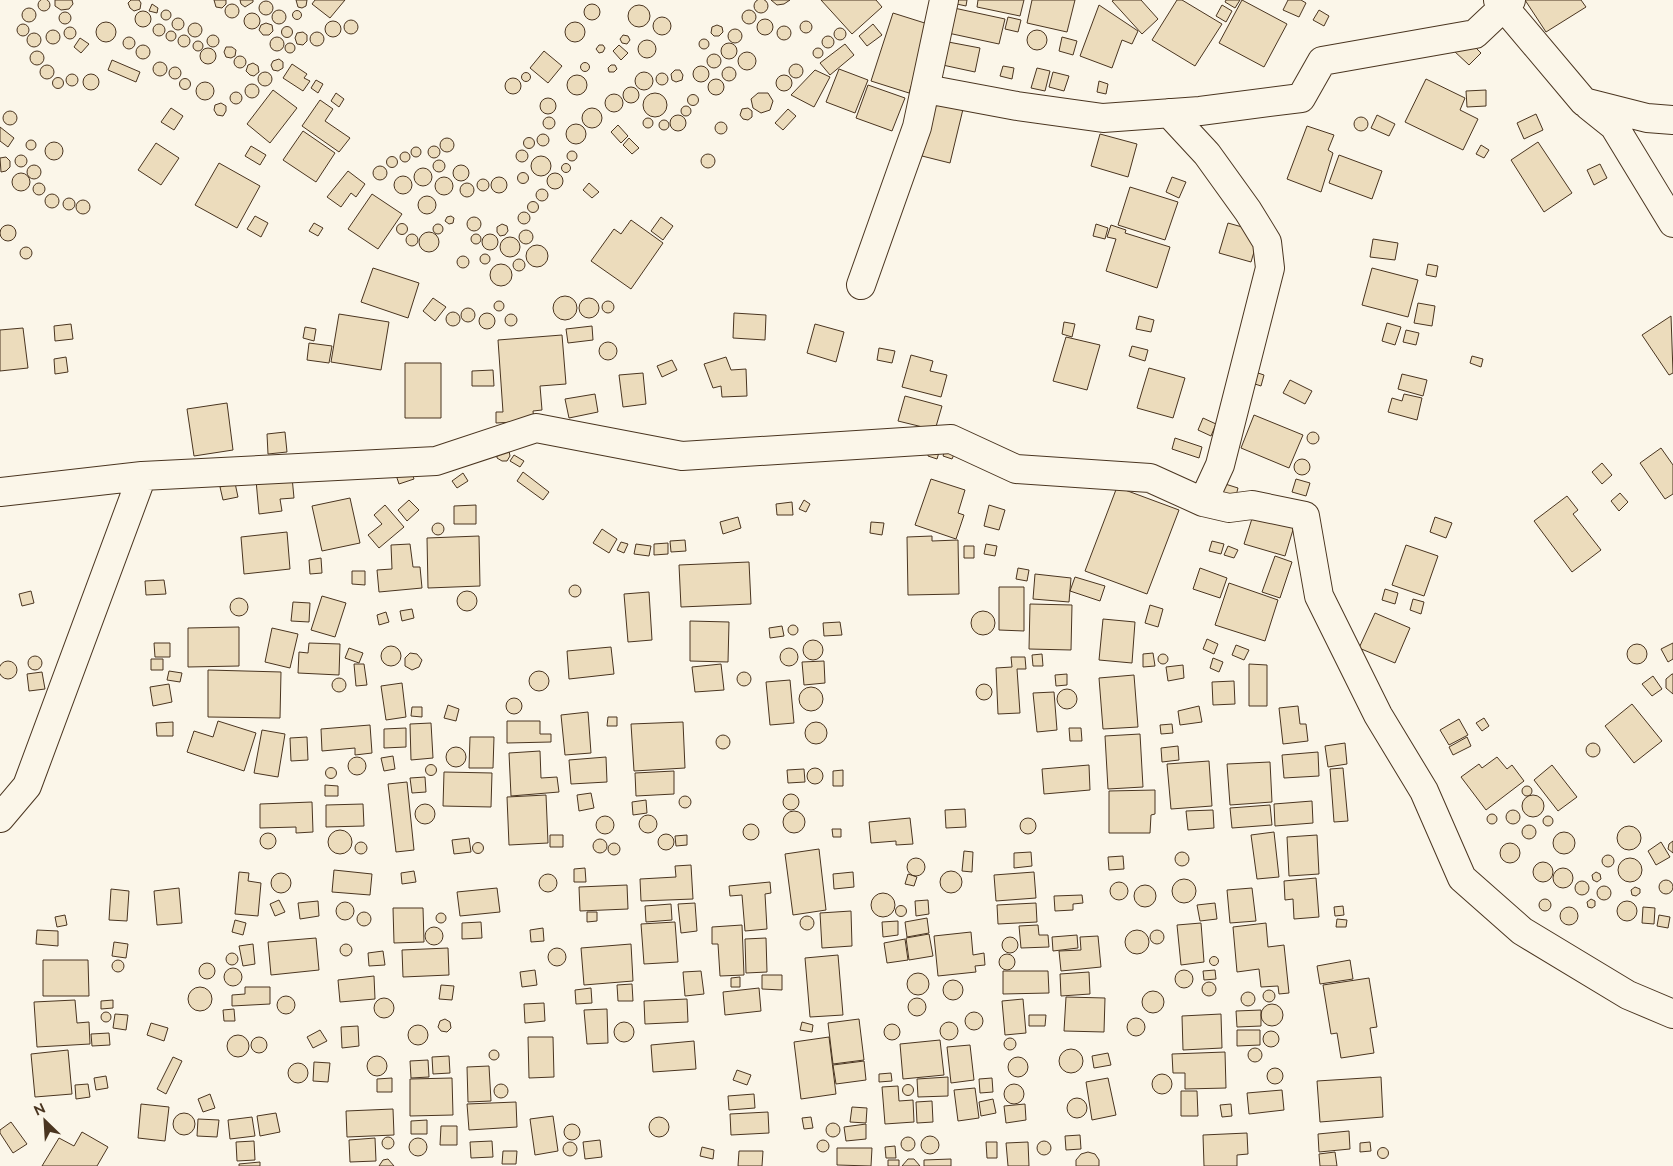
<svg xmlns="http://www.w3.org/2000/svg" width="1673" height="1166" viewBox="0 0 1673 1166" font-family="Raleway,sans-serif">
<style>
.building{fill:#ecdcbc;stroke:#4a3520}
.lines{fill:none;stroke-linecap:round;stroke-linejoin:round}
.street-casing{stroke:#4a3520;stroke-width:30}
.street{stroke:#fbf6e9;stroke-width:28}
</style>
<rect width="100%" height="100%" fill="#fbf6e9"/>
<path class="building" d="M38 5a6 6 0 1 1 12 0a6 6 0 1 1-12 0Z
M754 6a7 7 0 1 1 14 0a7 7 0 1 1-14 0Z
M55,0H72L73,4L69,9L61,10L55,6Z
M131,0H139L141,3L140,9L134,11L130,8L128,3Z
M214,0H226V4L222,8L216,7Z
M240,0H253V2L245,7L241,4Z
M296,0H307L306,6L302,8L298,7Z
M315,0H345L330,18L312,4Z
M790,0L784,4L777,5L771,0Z
M821,0H876L882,7L852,34Z
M953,0H967L966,6L952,3Z
M978,0H1024L1020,16L977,7Z
M1032,0H1075L1067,32L1027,23Z
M1114,0H1141L1158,19L1142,34L1112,1Z
M1177,0H1182L1222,24L1195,66L1152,40Z
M1226,0H1240L1235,8L1225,2Z
M1242,0L1287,24L1264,67L1219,43Z
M1288,0H1301L1306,3L1299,17L1283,10Z
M1525,0H1581L1586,7L1546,32Z
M259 8a7 7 0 1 1 14 0a7 7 0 1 1-14 0Z
M152,4L158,8L157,13L149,11Z
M584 12a8 8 0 1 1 16 0a8 8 0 1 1-16 0Z
M225 11a7 7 0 1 1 14 0a7 7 0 1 1-14 0Z
M1099,5L1138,31L1132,44L1122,40L1112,68L1080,56Z
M1222,5L1232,11L1226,22L1216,16Z
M628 16a11 11 0 1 1 22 0a11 11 0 1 1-22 0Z
M954,8L1005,19L999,44L948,33Z
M22 15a7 7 0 1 1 14 0a7 7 0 1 1-14 0Z
M742 17a7 7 0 1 1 14 0a7 7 0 1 1-14 0Z
M161 15a5 5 0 1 1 10 0a5 5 0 1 1-10 0Z
M1319,10L1329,16L1324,26L1313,20Z
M272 17a7 7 0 1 1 14 0a7 7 0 1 1-14 0Z
M292.5 15a4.5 4.5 0 1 1 9 0a4.5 4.5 0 1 1-9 0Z
M135 19a8 8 0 1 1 16 0a8 8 0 1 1-16 0Z
M59 18a6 6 0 1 1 12 0a6 6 0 1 1-12 0Z
M893,13L931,25L909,93L871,81Z
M244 21a8 8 0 1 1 16 0a8 8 0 1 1-16 0Z
M1008,17L1021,20L1018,32L1005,29Z
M653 26a9 9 0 1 1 18 0a9 9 0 1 1-18 0Z
M172 24a6 6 0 1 1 12 0a6 6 0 1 1-12 0Z
M757 27a8 8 0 1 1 16 0a8 8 0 1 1-16 0Z
M344 27a7 7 0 1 1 14 0a7 7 0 1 1-14 0Z
M800 27a6 6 0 1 1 12 0a6 6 0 1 1-12 0Z
M325 29a8 8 0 1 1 16 0a8 8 0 1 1-16 0Z
M565 32a10 10 0 1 1 20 0a10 10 0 1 1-20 0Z
M96 32a10 10 0 1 1 20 0a10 10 0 1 1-20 0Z
M188 30a7 7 0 1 1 14 0a7 7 0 1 1-14 0Z
M266,23L272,25L273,31L269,35H263L259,30L261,25Z
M17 30a6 6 0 1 1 12 0a6 6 0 1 1-12 0Z
M873,24L882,35L867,46L859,36Z
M153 30a6 6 0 1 1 12 0a6 6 0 1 1-12 0Z
M717,25L722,27L723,32L719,36H714L711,33L712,27Z
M281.5 32a5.5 5.5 0 1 1 11 0a5.5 5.5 0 1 1-11 0Z
M777 33a7 7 0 1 1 14 0a7 7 0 1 1-14 0Z
M64 33a6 6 0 1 1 12 0a6 6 0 1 1-12 0Z
M834 34a6 6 0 1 1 12 0a6 6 0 1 1-12 0Z
M728 36a7 7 0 1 1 14 0a7 7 0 1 1-14 0Z
M1027 40a10 10 0 1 1 20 0a10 10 0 1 1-20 0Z
M46 37a7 7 0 1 1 14 0a7 7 0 1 1-14 0Z
M166 36a5 5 0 1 1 10 0a5 5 0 1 1-10 0Z
M310 39a7 7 0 1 1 14 0a7 7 0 1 1-14 0Z
M303,32L307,35V41L303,45L297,44L295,38L297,33Z
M27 40a7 7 0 1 1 14 0a7 7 0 1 1-14 0Z
M207 41a6 6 0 1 1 12 0a6 6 0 1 1-12 0Z
M178 41a6 6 0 1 1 12 0a6 6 0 1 1-12 0Z
M623,35L628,36L630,40L627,44L622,43L620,39Z
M822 42a6 6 0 1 1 12 0a6 6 0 1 1-12 0Z
M270 44a7 7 0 1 1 14 0a7 7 0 1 1-14 0Z
M123 43a6 6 0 1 1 12 0a6 6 0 1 1-12 0Z
M1062,37L1077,41L1073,55L1059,51Z
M1465,37L1481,53L1469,65L1453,50Z
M80,38L89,44L81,53L74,47Z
M699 44a5 5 0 1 1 10 0a5 5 0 1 1-10 0Z
M638 49a9 9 0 1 1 18 0a9 9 0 1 1-18 0Z
M193 46a5 5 0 1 1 10 0a5 5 0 1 1-10 0Z
M943,41L980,48L975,72L938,64Z
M285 48a5 5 0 1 1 10 0a5 5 0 1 1-10 0Z
M721 51a8 8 0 1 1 16 0a8 8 0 1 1-16 0Z
M845,44L854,55L830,75L820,63Z
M599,45H603L605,48L603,52L599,53L596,49Z
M619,45L628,53L621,60L613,51Z
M136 52a7 7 0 1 1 14 0a7 7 0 1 1-14 0Z
M226,47H232L236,50L235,56L231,58L226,57L224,52Z
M200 56a8 8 0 1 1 16 0a8 8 0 1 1-16 0Z
M813 53a5 5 0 1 1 10 0a5 5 0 1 1-10 0Z
M544,51L562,66L548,83L530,68Z
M30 58a7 7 0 1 1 14 0a7 7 0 1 1-14 0Z
M738 61a9 9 0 1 1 18 0a9 9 0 1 1-18 0Z
M707 61a7 7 0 1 1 14 0a7 7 0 1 1-14 0Z
M234 62a6 6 0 1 1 12 0a6 6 0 1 1-12 0Z
M279,59L283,62V68L278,71L273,70L271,65L273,61Z
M112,60L140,72L136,82L108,70Z
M153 69a7 7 0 1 1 14 0a7 7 0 1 1-14 0Z
M580.5 67a4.5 4.5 0 1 1 9 0a4.5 4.5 0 1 1-9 0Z
M253,63L258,66L259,72L254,76L250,75L246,71L248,65Z
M292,64L307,74L304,78L310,81L303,91L283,78Z
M789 71a7 7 0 1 1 14 0a7 7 0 1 1-14 0Z
M611,65H615L617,69L614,72H609L608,68Z
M40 72a7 7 0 1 1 14 0a7 7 0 1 1-14 0Z
M1003,66L1014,68L1012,79L1000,76Z
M693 74a8 8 0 1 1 16 0a8 8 0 1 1-16 0Z
M169 73a6 6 0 1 1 12 0a6 6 0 1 1-12 0Z
M722 74a7 7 0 1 1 14 0a7 7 0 1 1-14 0Z
M1037,68L1050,71L1045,91L1031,88Z
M839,69L868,80L855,113L826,102Z
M675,70H680L683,75L682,80L676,82L672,80L671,74Z
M815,70L830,77L814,107L791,95Z
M1053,72L1069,76L1064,91L1049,87Z
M635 81a9 9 0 1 1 18 0a9 9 0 1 1-18 0Z
M258 79a7 7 0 1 1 14 0a7 7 0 1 1-14 0Z
M521.5 77a4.5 4.5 0 1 1 9 0a4.5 4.5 0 1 1-9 0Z
M656 79a6 6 0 1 1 12 0a6 6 0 1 1-12 0Z
M66 80a6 6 0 1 1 12 0a6 6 0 1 1-12 0Z
M83 82a8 8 0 1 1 16 0a8 8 0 1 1-16 0Z
M776 83a8 8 0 1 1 16 0a8 8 0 1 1-16 0Z
M567 85a10 10 0 1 1 20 0a10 10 0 1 1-20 0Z
M52.5 83a5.5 5.5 0 1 1 11 0a5.5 5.5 0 1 1-11 0Z
M179.5 84a5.5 5.5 0 1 1 11 0a5.5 5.5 0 1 1-11 0Z
M505 86a8 8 0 1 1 16 0a8 8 0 1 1-16 0Z
M1426,79L1465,98L1460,110L1478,119L1463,150L1405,122Z
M708 87a8 8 0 1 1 16 0a8 8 0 1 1-16 0Z
M316,80L323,84L318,93L311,88Z
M1099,81L1108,84L1106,94L1097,92Z
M196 91a9 9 0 1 1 18 0a9 9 0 1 1-18 0Z
M245 91a7 7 0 1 1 14 0a7 7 0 1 1-14 0Z
M868,85L905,98L892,131L856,118Z
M623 95a8 8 0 1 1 16 0a8 8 0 1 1-16 0Z
M273,90L297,108L270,143L247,124Z
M1486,90V106L1467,107L1466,91Z
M230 98a6 6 0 1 1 12 0a6 6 0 1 1-12 0Z
M336,93L344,99L339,107L331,101Z
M758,93H768L773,101L770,110L761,113L753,108L751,99Z
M643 105a12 12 0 1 1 24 0a12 12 0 1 1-24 0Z
M605 103a9 9 0 1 1 18 0a9 9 0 1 1-18 0Z
M687.5 100a5.5 5.5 0 1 1 11 0a5.5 5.5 0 1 1-11 0Z
M540 106a8 8 0 1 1 16 0a8 8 0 1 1-16 0Z
M936,99L964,105L950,163L922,156Z
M320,100L333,109L325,121L350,138L339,152L302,126Z
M221,103L226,106V111L223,116L217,115L214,110L215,105Z
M681 111a5 5 0 1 1 10 0a5 5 0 1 1-10 0Z
M582 118a10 10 0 1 1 20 0a10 10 0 1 1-20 0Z
M171,108L183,116L174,130L161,122Z
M748,108L752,111V117L748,120L743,119L740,115L742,109Z
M788,109L796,116L783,130L775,123Z
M3 118a7 7 0 1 1 14 0a7 7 0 1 1-14 0Z
M1536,114L1543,130L1524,139L1517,123Z
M1377,115L1395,124L1389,136L1371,128Z
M670 123a8 8 0 1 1 16 0a8 8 0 1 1-16 0Z
M1354 124a7 7 0 1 1 14 0a7 7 0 1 1-14 0Z
M543 123a6 6 0 1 1 12 0a6 6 0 1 1-12 0Z
M643 123a5 5 0 1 1 10 0a5 5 0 1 1-10 0Z
M659 125a5 5 0 1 1 10 0a5 5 0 1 1-10 0Z
M715 128a6 6 0 1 1 12 0a6 6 0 1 1-12 0Z
M566 134a10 10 0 1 1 20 0a10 10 0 1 1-20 0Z
M618,125L628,136L621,143L611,132Z
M1307,126L1334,135L1328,150L1333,153L1321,192L1287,179Z
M0,127L14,138L8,147L0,141Z
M303,131L335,153L316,182L283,160Z
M1100,134L1137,144L1128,177L1091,166Z
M537 140a6 6 0 1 1 12 0a6 6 0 1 1-12 0Z
M523.5 143a5.5 5.5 0 1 1 11 0a5.5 5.5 0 1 1-11 0Z
M629,138L639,148L632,154L623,145Z
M440 145a7 7 0 1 1 14 0a7 7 0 1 1-14 0Z
M26 145a5 5 0 1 1 10 0a5 5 0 1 1-10 0Z
M1538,142L1572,193L1544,212L1511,160Z
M45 151a9 9 0 1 1 18 0a9 9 0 1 1-18 0Z
M156,143L179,158L161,185L138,170Z
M1481,145L1489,150L1484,158L1476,154Z
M428 152a6 6 0 1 1 12 0a6 6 0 1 1-12 0Z
M251,146L266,155L260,165L245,156Z
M411 152a5 5 0 1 1 10 0a5 5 0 1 1-10 0Z
M516 156a6 6 0 1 1 12 0a6 6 0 1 1-12 0Z
M567 156a5 5 0 1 1 10 0a5 5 0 1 1-10 0Z
M400 157a5 5 0 1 1 10 0a5 5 0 1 1-10 0Z
M701 161a7 7 0 1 1 14 0a7 7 0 1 1-14 0Z
M15 161a6 6 0 1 1 12 0a6 6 0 1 1-12 0Z
M1339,155L1382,171L1372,199L1329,183Z
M531 166a10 10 0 1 1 20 0a10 10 0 1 1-20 0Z
M386.5 162a5.5 5.5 0 1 1 11 0a5.5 5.5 0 1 1-11 0Z
M6,157L10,161V167L6,171L1,172L0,158Z
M433 166a6 6 0 1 1 12 0a6 6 0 1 1-12 0Z
M219,163L260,186L237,228L195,205Z
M561.5 168a4.5 4.5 0 1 1 9 0a4.5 4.5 0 1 1-9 0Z
M1600,164L1607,178L1594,185L1587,170Z
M453 173a8 8 0 1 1 16 0a8 8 0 1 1-16 0Z
M27 172a7 7 0 1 1 14 0a7 7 0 1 1-14 0Z
M373 173a7 7 0 1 1 14 0a7 7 0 1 1-14 0Z
M414 177a9 9 0 1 1 18 0a9 9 0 1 1-18 0Z
M348,171L365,184L356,197L351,193L341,207L327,197Z
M517.5 178a5.5 5.5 0 1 1 11 0a5.5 5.5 0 1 1-11 0Z
M547 181a8 8 0 1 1 16 0a8 8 0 1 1-16 0Z
M12 182a9 9 0 1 1 18 0a9 9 0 1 1-18 0Z
M394 185a9 9 0 1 1 18 0a9 9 0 1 1-18 0Z
M1172,177L1186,182L1179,198L1166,192Z
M435 186a9 9 0 1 1 18 0a9 9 0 1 1-18 0Z
M491 185a8 8 0 1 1 16 0a8 8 0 1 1-16 0Z
M477 185a6 6 0 1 1 12 0a6 6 0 1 1-12 0Z
M33 189a6 6 0 1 1 12 0a6 6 0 1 1-12 0Z
M589,183L599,192L592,198L583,190Z
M460 190a7 7 0 1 1 14 0a7 7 0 1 1-14 0Z
M1130,187L1178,202L1165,240L1118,225Z
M536 195a6 6 0 1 1 12 0a6 6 0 1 1-12 0Z
M372,194L402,214L378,249L348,229Z
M45 201a7 7 0 1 1 14 0a7 7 0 1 1-14 0Z
M418 205a9 9 0 1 1 18 0a9 9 0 1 1-18 0Z
M63 204a6 6 0 1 1 12 0a6 6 0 1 1-12 0Z
M76 207a7 7 0 1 1 14 0a7 7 0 1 1-14 0Z
M527.5 207a5.5 5.5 0 1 1 11 0a5.5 5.5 0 1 1-11 0Z
M518 218a6 6 0 1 1 12 0a6 6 0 1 1-12 0Z
M255,216L268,223L261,237L247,229Z
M451,216L454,218L453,223L449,224L445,221L447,217Z
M661,217L673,226L663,240L651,231Z
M467 224a7 7 0 1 1 14 0a7 7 0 1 1-14 0Z
M631,220L663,243L631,289L591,261L614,229L621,234Z
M314,223L323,228L318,236L309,231Z
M1228,223L1260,232L1251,262L1219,253Z
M396.5 229a5.5 5.5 0 1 1 11 0a5.5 5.5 0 1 1-11 0Z
M502,224L507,226L508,231L505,235L500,236L497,232V227Z
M1096,224L1108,228L1105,239L1093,236Z
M433 229a5 5 0 1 1 10 0a5 5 0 1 1-10 0Z
M1111,225L1126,230L1125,233L1170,247L1157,288L1106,271L1116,239L1107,237Z
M0 233a8 8 0 1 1 16 0a8 8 0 1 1-16 0Z
M519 237a7 7 0 1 1 14 0a7 7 0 1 1-14 0Z
M419 242a10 10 0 1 1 20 0a10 10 0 1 1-20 0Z
M471 239a5 5 0 1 1 10 0a5 5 0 1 1-10 0Z
M406 240a6 6 0 1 1 12 0a6 6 0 1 1-12 0Z
M482 242a8 8 0 1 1 16 0a8 8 0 1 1-16 0Z
M500 247a10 10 0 1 1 20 0a10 10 0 1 1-20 0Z
M1373,239L1398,243L1395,260L1370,257Z
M526 256a11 11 0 1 1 22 0a11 11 0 1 1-22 0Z
M20 253a6 6 0 1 1 12 0a6 6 0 1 1-12 0Z
M480 259a5 5 0 1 1 10 0a5 5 0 1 1-10 0Z
M457 262a6 6 0 1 1 12 0a6 6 0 1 1-12 0Z
M513 265a6 6 0 1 1 12 0a6 6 0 1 1-12 0Z
M490 275a11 11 0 1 1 22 0a11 11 0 1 1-22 0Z
M1428,264L1438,266L1436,277L1426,275Z
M373,268L419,283L408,318L361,302Z
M1372,268L1418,280L1408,317L1362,305Z
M553 308a12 12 0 1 1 24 0a12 12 0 1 1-24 0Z
M579 308a10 10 0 1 1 20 0a10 10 0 1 1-20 0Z
M433,298L446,307L435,321L423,311Z
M602 307a6 6 0 1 1 12 0a6 6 0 1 1-12 0Z
M494 306a5 5 0 1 1 10 0a5 5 0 1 1-10 0Z
M1418,303L1435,306L1432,326L1414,323Z
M461 315a7 7 0 1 1 14 0a7 7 0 1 1-14 0Z
M446 319a7 7 0 1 1 14 0a7 7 0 1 1-14 0Z
M734,313L766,315L765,340L733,338Z
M479 321a8 8 0 1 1 16 0a8 8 0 1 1-16 0Z
M505 320a6 6 0 1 1 12 0a6 6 0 1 1-12 0Z
M339,314L389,322L381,370L331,362Z
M1139,316L1154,320L1151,332L1136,329Z
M1671,316L1673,373L1669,375L1642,335Z
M1064,322L1075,324L1072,337L1062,334Z
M1387,323L1401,327L1395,345L1382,341Z
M71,324L73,339L55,341L54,326Z
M815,324L844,332L836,362L807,353Z
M592,326L593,340L568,343L566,329Z
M305,327L316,329L314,341L303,338Z
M23,328L28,368L0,371V330Z
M1406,330L1419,333L1416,345L1403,342Z
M562,335L566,384L540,386L542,410L533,411L534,421L496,423V412H503L498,340Z
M1066,337L1100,345L1087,390L1053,381Z
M599 351a9 9 0 1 1 18 0a9 9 0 1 1-18 0Z
M309,343L332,346L329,363L307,360Z
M1132,346L1148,350L1145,361L1129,356Z
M879,348L895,351L892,363L877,360Z
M911,355L933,361L930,371L947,375L941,397L902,387Z
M1472,356L1483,359L1481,367L1470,363Z
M66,357L68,372L55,374L54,359Z
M726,357L731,370L746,369L747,396L722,397L721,386L713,388L704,364Z
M672,360L677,370L662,377L657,366Z
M405,363H441V418H405Z
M1149,368L1185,378L1173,418L1137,408Z
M493,370L494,386H472V371Z
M1252,371L1264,375L1261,386L1249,382Z
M643,373L646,404L623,407L619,375Z
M1402,374L1427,380L1423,396L1398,389Z
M1290,380L1312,391L1305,404L1283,393Z
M595,394L598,412L569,418L565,399Z
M1404,394L1422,398L1417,420L1388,412L1392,398L1402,401Z
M905,396L942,406L935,430L898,421Z
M227,403L233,450L194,456L187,409Z
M1254,415L1303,435L1289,468L1241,448Z
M1203,418L1216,424L1211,436L1198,430Z
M1307 438a6 6 0 1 1 12 0a6 6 0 1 1-12 0Z
M285,432L287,452L268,454L267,434Z
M1175,438L1202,447L1199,458L1172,449Z
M947,446L956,450L952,459L943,456Z
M1661,448L1673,465V494L1665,499L1640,463Z
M940,449L937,459L928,456V451Z
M509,451L510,456L507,461H502L497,458V453Z
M514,455L524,461L520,467L510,461Z
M1294 467a8 8 0 1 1 16 0a8 8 0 1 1-16 0Z
M1602,463L1612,475L1602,484L1592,472Z
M410,468L414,479L399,484L395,472Z
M523,472L549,492L543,500L517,481Z
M463,473L468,481L457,488L452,481Z
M292,477L294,498L280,499L282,511L259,514L256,480Z
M931,479L965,490L958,513L964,515L956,539L915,525Z
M1296,479L1310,483L1306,496L1292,492Z
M235,483L238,497L223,500L220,487Z
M1222,483L1238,488L1234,503L1218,499Z
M1117,487L1179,510L1147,594L1085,571Z
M1620,493L1628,502L1619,511L1611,501Z
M1567,496L1578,510L1573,514L1601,550L1572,572L1534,521Z
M350,498L360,543L322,551L312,506Z
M409,500L419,510L407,521L398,510Z
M804,500L810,504L806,512L799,509Z
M792,502L793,515H777L776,504Z
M385,505L404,527L379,548L368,535L382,524L374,515Z
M476,505V524H454V506Z
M989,505L1005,510L999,530L984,526Z
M1255,509L1296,520L1285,556L1244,544Z
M738,517L741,528L723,534L720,522Z
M1435,517L1452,523L1446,538L1430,532Z
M871,522L884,523L882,535L870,533Z
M432 529a6 6 0 1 1 12 0a6 6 0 1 1-12 0Z
M602,529L617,539L609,553L593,543Z
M287,532L290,569L244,574L241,537Z
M479,536L480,586L428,588L427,538Z
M932,536V541L958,540L959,594L908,595L907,537Z
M685,540L686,551L671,552L670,541Z
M1212,541L1224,544L1221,554L1209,551Z
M621,542L628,544L624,553L617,550Z
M668,543V554L654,555V544Z
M410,544L413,567H420L422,588L379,592L377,570L392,569L391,545Z
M636,544L651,546L649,556L634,554Z
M986,544L997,546L995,556L984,554Z
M1406,545L1438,556L1424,596L1392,585Z
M964,546H974V558H964Z
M1228,546L1238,550L1234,558L1224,555Z
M1275,556L1292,562L1280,598L1262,592Z
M321,558L322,573L310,574L309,560Z
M749,562L751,604L681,607L679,565Z
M1018,568L1029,570L1027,581L1016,579Z
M1200,568L1227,578L1220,598L1193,589Z
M352,571H365V585L352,584Z
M1035,574L1071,578L1069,602L1033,599Z
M1075,577L1105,586L1100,601L1070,591Z
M164,580L166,594L146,595L145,581Z
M1229,583L1278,600L1265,641L1215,625Z
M569 591a6 6 0 1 1 12 0a6 6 0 1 1-12 0Z
M999,587H1024V631L999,630Z
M1385,589L1398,593L1395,604L1382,600Z
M31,591L34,603L22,606L19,594Z
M457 601a10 10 0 1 1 20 0a10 10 0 1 1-20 0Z
M649,592L652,640L628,642L624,594Z
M322,596L346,603L335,637L311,630Z
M230 607a9 9 0 1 1 18 0a9 9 0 1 1-18 0Z
M1413,599L1424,602L1421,614L1410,610Z
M293,602L310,603L309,622L291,621Z
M1030,604L1072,605L1071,650L1029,649Z
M1150,605L1163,609L1158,627L1145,623Z
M412,609L414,618L402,621L400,611Z
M971 623a12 12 0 1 1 24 0a12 12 0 1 1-24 0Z
M386,612L389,622L379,625L377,615Z
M1375,613L1410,628L1395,663L1359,648Z
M1103,619L1135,622L1132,663L1099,660Z
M690,621L729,622L728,662L690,661Z
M840,622L842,635L824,636L823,623Z
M788 630a5 5 0 1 1 10 0a5 5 0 1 1-10 0Z
M782,626L784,636L770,638L769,628Z
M239,627V666L188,667V628Z
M272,628L298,634L290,668L265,662Z
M1207,639L1218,644L1214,654L1203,649Z
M803 650a10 10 0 1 1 20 0a10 10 0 1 1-20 0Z
M154,643H170V657H155Z
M309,643L340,644L339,675L298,673L299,652L308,653Z
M1673,643V659L1668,662L1661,649Z
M1627 654a10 10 0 1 1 20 0a10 10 0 1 1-20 0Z
M1236,645L1249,650L1244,660L1232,655Z
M381 656a10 10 0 1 1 20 0a10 10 0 1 1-20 0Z
M611,647L614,674L569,679L567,651Z
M780 657a9 9 0 1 1 18 0a9 9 0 1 1-18 0Z
M349,648L363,653L359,663L345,658Z
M410,653L417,654L422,660L419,667L412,670L405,666V658Z
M1153,653L1155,666L1143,667V654Z
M1158 659a5 5 0 1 1 10 0a5 5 0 1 1-10 0Z
M1042,654L1043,666H1033L1032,655Z
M28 663a7 7 0 1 1 14 0a7 7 0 1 1-14 0Z
M1011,657H1025L1026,669H1017L1020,713L998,714L996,668L1012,667Z
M1213,658L1223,662L1219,672L1210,668Z
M151,659H163V670H151Z
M824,661L825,683L804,685L802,662Z
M-1 670a9 9 0 1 1 18 0a9 9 0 1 1-18 0Z
M354,664H364L367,685L356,686Z
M721,664L724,690L695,692L692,667Z
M1249,664L1267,665V706H1249Z
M1183,665L1184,678L1168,681L1166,667Z
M208,670L281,672L280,718L208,717Z
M529 681a10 10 0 1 1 20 0a10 10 0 1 1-20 0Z
M169,671L182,673L180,682L167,680Z
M42,672L45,689L29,691L27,674Z
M737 679a7 7 0 1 1 14 0a7 7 0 1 1-14 0Z
M1067,674V685L1056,686L1055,675Z
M1672,674H1673V694L1666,688V679Z
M1134,675L1138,727L1103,729L1099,678Z
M1653,676L1662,689L1652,696L1642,684Z
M332 685a7 7 0 1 1 14 0a7 7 0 1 1-14 0Z
M790,680L794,723L770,725L766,682Z
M1234,681L1235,704L1213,705L1212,682Z
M402,683L406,717L386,720L381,686Z
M976 692a8 8 0 1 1 16 0a8 8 0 1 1-16 0Z
M169,684L172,702L153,706L150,687Z
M799 699a12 12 0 1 1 24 0a12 12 0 1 1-24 0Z
M1057 699a10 10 0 1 1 20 0a10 10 0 1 1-20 0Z
M1054,692L1057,730L1037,732L1033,693Z
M506 706a8 8 0 1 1 16 0a8 8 0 1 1-16 0Z
M1632,704L1662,741L1634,763L1605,726Z
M448,705L459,709L456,721L444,718Z
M1199,706L1202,722L1180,725L1178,711Z
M1298,706L1300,724H1306L1308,741L1283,744L1279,708Z
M412,707H422V717L411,716Z
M588,712L591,753L565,755L561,715Z
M608,717H617V726H607Z
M1484,718L1489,726L1482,731L1476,723Z
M1459,719L1468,735L1449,745L1440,730Z
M218,721L256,733L244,771L187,752L194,731L213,737Z
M507,721H540V734H551V742L507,743Z
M805 733a11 11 0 1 1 22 0a11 11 0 1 1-22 0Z
M173,722V736H157L156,723Z
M683,722L685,768L634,771L631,724Z
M431,723L433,758L411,760L410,724Z
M1172,724L1173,733L1161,734L1160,725Z
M370,725L372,753L355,755V748L322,751L321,729Z
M406,728V747L384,748V729Z
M1069,728H1081L1082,741H1070Z
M262,730L285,734L278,777L254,773Z
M1140,734L1143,787L1108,789L1105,736Z
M716 742a7 7 0 1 1 14 0a7 7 0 1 1-14 0Z
M307,737L308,760L291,761L290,738Z
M470,737H494L493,768H469Z
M1467,737L1471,746L1453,755L1449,747Z
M1586 750a7 7 0 1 1 14 0a7 7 0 1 1-14 0Z
M1345,743L1347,764L1328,767L1325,746Z
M1178,746L1179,760L1162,762L1161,748Z
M446 757a10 10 0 1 1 20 0a10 10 0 1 1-20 0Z
M540,751L541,778L557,777L559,792L511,796L509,753Z
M1318,752L1319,776L1284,778L1282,755Z
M393,756L395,769L384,771L381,758Z
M606,757L607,782L571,784L569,760Z
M1497,757L1507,769L1512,765L1524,781L1486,810L1461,777L1479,764L1482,768Z
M348 766a9 9 0 1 1 18 0a9 9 0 1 1-18 0Z
M1209,761L1212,806L1171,809L1167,764Z
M1270,762L1272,802L1230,805L1227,764Z
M425.5 770a5.5 5.5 0 1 1 11 0a5.5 5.5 0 1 1-11 0Z
M1089,765L1090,790L1044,794L1042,769Z
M1552,765L1577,797L1558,811L1534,780Z
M325.5 773a5.5 5.5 0 1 1 11 0a5.5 5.5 0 1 1-11 0Z
M1343,768L1348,821L1334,822L1330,769Z
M807 776a8 8 0 1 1 16 0a8 8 0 1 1-16 0Z
M804,769L805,782L788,783L787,770Z
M843,770V786H833V771Z
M674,771V794L636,796L635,773Z
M444,772L492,773L491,807L443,806Z
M425,777L426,792L412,793L410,778Z
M407,782L414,850L396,852L388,784Z
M325,785L338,786V796H325Z
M1522 791a5 5 0 1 1 10 0a5 5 0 1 1-10 0Z
M1155,790V814L1151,815L1150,833H1109V791Z
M591,793L594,808L579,811L577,795Z
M783 802a8 8 0 1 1 16 0a8 8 0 1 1-16 0Z
M546,795L548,843L509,845L507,797Z
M1522 806a11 11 0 1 1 22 0a11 11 0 1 1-22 0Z
M679 802a6 6 0 1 1 12 0a6 6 0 1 1-12 0Z
M646,800L647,813L633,815L632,802Z
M1312,801L1313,823L1275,826L1274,804Z
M312,802L313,832L296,833V827L260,828V804Z
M363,804L364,826L326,827V805Z
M415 814a10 10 0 1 1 20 0a10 10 0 1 1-20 0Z
M1270,805L1272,825L1232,828L1230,808Z
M965,809L966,827L946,828L945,810Z
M1213,810L1214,828L1188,830L1186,811Z
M1506 817a7 7 0 1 1 14 0a7 7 0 1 1-14 0Z
M783 822a11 11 0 1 1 22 0a11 11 0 1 1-22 0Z
M1487 819a5 5 0 1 1 10 0a5 5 0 1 1-10 0Z
M639 824a9 9 0 1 1 18 0a9 9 0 1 1-18 0Z
M1543 821a5 5 0 1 1 10 0a5 5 0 1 1-10 0Z
M596 825a9 9 0 1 1 18 0a9 9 0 1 1-18 0Z
M910,818L913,844L896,845V841L871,843L869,822Z
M1020 826a8 8 0 1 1 16 0a8 8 0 1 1-16 0Z
M743 832a8 8 0 1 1 16 0a8 8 0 1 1-16 0Z
M1522 832a7 7 0 1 1 14 0a7 7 0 1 1-14 0Z
M1617 838a12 12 0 1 1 24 0a12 12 0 1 1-24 0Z
M832,829H841V837H833Z
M328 842a12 12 0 1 1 24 0a12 12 0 1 1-24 0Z
M1553 843a11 11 0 1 1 22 0a11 11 0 1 1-22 0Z
M1274,832L1279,877L1257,879L1251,835Z
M260 841a8 8 0 1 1 16 0a8 8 0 1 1-16 0Z
M658 842a8 8 0 1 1 16 0a8 8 0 1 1-16 0Z
M550,835H563V847H550Z
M687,835V845L676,846L675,836Z
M1317,835L1319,874L1289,876L1287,837Z
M469,838L471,852L454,854L452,840Z
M593 846a7 7 0 1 1 14 0a7 7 0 1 1-14 0Z
M1673,841V853L1668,849L1669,844Z
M1661,842L1670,857L1656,865L1648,851Z
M355 848a6 6 0 1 1 12 0a6 6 0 1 1-12 0Z
M472.5 848a5.5 5.5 0 1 1 11 0a5.5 5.5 0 1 1-11 0Z
M1500 853a10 10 0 1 1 20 0a10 10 0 1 1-20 0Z
M608 849a6 6 0 1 1 12 0a6 6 0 1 1-12 0Z
M819,849L826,910L793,915L785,854Z
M964,851L973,852L972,872L962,871Z
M1175 859a7 7 0 1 1 14 0a7 7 0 1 1-14 0Z
M1031,852L1032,866L1014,868V853Z
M1602 861a6 6 0 1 1 12 0a6 6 0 1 1-12 0Z
M1123,856L1124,869L1109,870L1108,857Z
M907 867a9 9 0 1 1 18 0a9 9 0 1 1-18 0Z
M1618 870a12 12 0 1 1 24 0a12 12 0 1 1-24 0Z
M1533 872a10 10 0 1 1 20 0a10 10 0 1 1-20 0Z
M691,865L693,899L641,901L640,879L676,877L675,866Z
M585,868L586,882H574V869Z
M1553 878a10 10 0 1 1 20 0a10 10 0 1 1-20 0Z
M334,870L372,874L370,895L332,892Z
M414,871L416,882L402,884L401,873Z
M940 882a11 11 0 1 1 22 0a11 11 0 1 1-22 0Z
M239,872L249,873L248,881L261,883L258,916L235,914Z
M853,872L854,887L834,889L833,874Z
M1034,872L1036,898L996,901L994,875Z
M1596,872L1600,874L1601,879L1597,882L1593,880L1592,875Z
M271 883a10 10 0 1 1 20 0a10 10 0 1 1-20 0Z
M908,874L917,877L914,886L905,884Z
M539 883a9 9 0 1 1 18 0a9 9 0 1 1-18 0Z
M1316,878L1319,917L1294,919L1293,899L1285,900L1284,881Z
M1172 891a12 12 0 1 1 24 0a12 12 0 1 1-24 0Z
M1659 887a7 7 0 1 1 14 0a7 7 0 1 1-14 0Z
M1575 888a7 7 0 1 1 14 0a7 7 0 1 1-14 0Z
M1110 891a9 9 0 1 1 18 0a9 9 0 1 1-18 0Z
M770,882L771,893L765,894L767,929L745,931L742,895L730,896L729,886Z
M1134 896a11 11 0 1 1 22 0a11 11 0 1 1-22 0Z
M627,885L628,909L580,911L579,887Z
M1597 893a7 7 0 1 1 14 0a7 7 0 1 1-14 0Z
M1635,887L1640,889V893L1636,896L1632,895L1631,890Z
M179,888L182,923L157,925L154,891Z
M497,888L500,912L460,916L457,892Z
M1252,888L1256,921L1230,923L1227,890Z
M111,889L129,891L127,921L109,920Z
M871 905a12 12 0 1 1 24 0a12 12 0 1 1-24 0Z
M1082,895L1083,903L1073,904V910L1055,911L1054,896Z
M1539 905a6 6 0 1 1 12 0a6 6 0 1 1-12 0Z
M1591,899L1595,901V906L1592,908L1588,907L1587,902Z
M279,900L285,912L275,916L270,904Z
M928,900L929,914L916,916L915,901Z
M1617 911a10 10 0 1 1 20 0a10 10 0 1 1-20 0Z
M318,901L319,916L300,919L298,903Z
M336 911a9 9 0 1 1 18 0a9 9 0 1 1-18 0Z
M695,903L697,931L681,933L678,904Z
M1036,903L1037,922L998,924L997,905Z
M1215,903L1217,919L1200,921L1197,905Z
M671,904L672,920L646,922L645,906Z
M895.5 911a5.5 5.5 0 1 1 11 0a5.5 5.5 0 1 1-11 0Z
M1343,906L1344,915L1335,916L1334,907Z
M1560 916a9 9 0 1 1 18 0a9 9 0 1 1-18 0Z
M1643,907L1655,908L1654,924L1642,923Z
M393,908H423L424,942L394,943Z
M851,911L852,946L822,948L820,913Z
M587,912H597V921L587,922Z
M357 919a7 7 0 1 1 14 0a7 7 0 1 1-14 0Z
M436 918a5 5 0 1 1 10 0a5 5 0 1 1-10 0Z
M65,915L67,925L57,927L55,917Z
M1659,915L1670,917L1668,928L1657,926Z
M800 923a7 7 0 1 1 14 0a7 7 0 1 1-14 0Z
M927,918L929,933L907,937L905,922Z
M1337,919L1347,920L1346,927H1336Z
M235,920L246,923L243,935L232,932Z
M898,921V935L883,937L882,922Z
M481,922L482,938L462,939V923Z
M675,922L678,962L644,964L641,924Z
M1201,923L1204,962L1181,965L1177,925Z
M1266,923L1268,947L1284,945L1289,993L1279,994L1278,986L1261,987L1259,969L1237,972L1233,927Z
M742,925L744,975L720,976L718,944H712V927Z
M1038,925L1039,935H1048L1049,947L1021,948L1019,926Z
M425 936a9 9 0 1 1 18 0a9 9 0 1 1-18 0Z
M543,928L544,941L531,942L530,930Z
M37,930L58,931V946L36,944Z
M1125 942a12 12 0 1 1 24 0a12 12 0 1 1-24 0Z
M1150 937a7 7 0 1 1 14 0a7 7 0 1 1-14 0Z
M971,932L973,955L984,953L985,965L975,966L976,972L938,976L934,936Z
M929,934L933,956L909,960L906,938Z
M1077,935L1078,948L1053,951L1052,937Z
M1098,936L1101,967L1061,971L1059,951L1081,950L1080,937Z
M1002 945a8 8 0 1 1 16 0a8 8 0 1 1-16 0Z
M316,938L319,970L271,975L268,942Z
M766,938L767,972L746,973L745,939Z
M905,939L908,960L887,963L884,943Z
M114,942L128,944L126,958L112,956Z
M340 950a6 6 0 1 1 12 0a6 6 0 1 1-12 0Z
M253,944L255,964L243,966L239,946Z
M631,944L633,981L584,985L581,948Z
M548 957a9 9 0 1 1 18 0a9 9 0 1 1-18 0Z
M448,948L449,975L403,977L402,950Z
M383,951L385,965L369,966L368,953Z
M226 959a6 6 0 1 1 12 0a6 6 0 1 1-12 0Z
M999 962a8 8 0 1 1 16 0a8 8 0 1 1-16 0Z
M838,955L843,1015L810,1017L805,958Z
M1209.5 961a4.5 4.5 0 1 1 9 0a4.5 4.5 0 1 1-9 0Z
M112 966a6 6 0 1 1 12 0a6 6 0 1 1-12 0Z
M43,960H88L89,996H43Z
M1350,960L1353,979L1320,984L1317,966Z
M199 971a8 8 0 1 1 16 0a8 8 0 1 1-16 0Z
M224 977a9 9 0 1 1 18 0a9 9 0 1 1-18 0Z
M535,970L537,985L522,987L520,972Z
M1215,970L1216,979L1204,980L1203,971Z
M1175 979a9 9 0 1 1 18 0a9 9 0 1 1-18 0Z
M701,971L704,994L685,996L683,972Z
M1003,971H1048L1049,993L1003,994Z
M1089,972L1090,994L1061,996L1060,974Z
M907 984a11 11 0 1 1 22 0a11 11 0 1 1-22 0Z
M762,975H782V990L762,989Z
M374,976L375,999L340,1002L338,980Z
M740,977V987H731V978Z
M1369,978L1377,1027L1370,1028L1374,1053L1341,1058L1337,1033L1331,1034L1323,985Z
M943 990a10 10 0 1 1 20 0a10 10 0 1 1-20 0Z
M1202 989a7 7 0 1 1 14 0a7 7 0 1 1-14 0Z
M632,984L633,1001H618L617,985Z
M441,985L454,986L452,1000L439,999Z
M245,987H270V1004L232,1006V995L245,994Z
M188 999a12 12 0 1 1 24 0a12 12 0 1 1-24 0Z
M591,988L592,1003L576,1004L575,990Z
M759,988L761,1011L725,1015L723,992Z
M1263 996a6 6 0 1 1 12 0a6 6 0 1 1-12 0Z
M1142 1002a11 11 0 1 1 22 0a11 11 0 1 1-22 0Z
M1241 999a7 7 0 1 1 14 0a7 7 0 1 1-14 0Z
M277 1005a9 9 0 1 1 18 0a9 9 0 1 1-18 0Z
M1066,997L1105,998L1104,1032L1064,1031Z
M374 1008a10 10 0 1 1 20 0a10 10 0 1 1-20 0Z
M908 1007a9 9 0 1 1 18 0a9 9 0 1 1-18 0Z
M687,999L688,1022L645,1024L644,1001Z
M1023,999L1026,1033L1005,1035L1002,1001Z
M75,1000L77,1023L89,1022L90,1044L37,1047L34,1002Z
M113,1000V1008L101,1009V1001Z
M544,1003L545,1021L525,1023L524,1004Z
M1261 1015a11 11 0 1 1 22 0a11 11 0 1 1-22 0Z
M234,1009L235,1021H224L223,1010Z
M607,1009L608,1043L587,1044L584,1010Z
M1261,1010V1026L1237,1027L1236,1011Z
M965 1021a9 9 0 1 1 18 0a9 9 0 1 1-18 0Z
M101 1017a5 5 0 1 1 10 0a5 5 0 1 1-10 0Z
M115,1014L128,1015L126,1030L113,1028Z
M1221,1014L1222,1048L1183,1050L1182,1016Z
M1029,1015H1046L1045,1026H1029Z
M1127 1027a9 9 0 1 1 18 0a9 9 0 1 1-18 0Z
M445,1019L450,1022L451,1028L447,1032L441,1031L438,1027L440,1021Z
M859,1019L864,1060L833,1064L828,1023Z
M940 1031a9 9 0 1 1 18 0a9 9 0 1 1-18 0Z
M614 1032a10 10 0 1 1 20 0a10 10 0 1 1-20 0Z
M802,1022L813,1025L812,1032L800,1030Z
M151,1023L168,1028L164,1041L147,1035Z
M884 1032a8 8 0 1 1 16 0a8 8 0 1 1-16 0Z
M408 1035a10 10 0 1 1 20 0a10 10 0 1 1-20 0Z
M358,1026L359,1046L342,1048L341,1027Z
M320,1030L327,1041L313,1048L307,1037Z
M1237,1030H1260V1045L1237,1046Z
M1263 1039a8 8 0 1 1 16 0a8 8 0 1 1-16 0Z
M109,1033L110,1045L92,1046L91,1034Z
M227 1046a11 11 0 1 1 22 0a11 11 0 1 1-22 0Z
M251 1045a8 8 0 1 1 16 0a8 8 0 1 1-16 0Z
M528,1037H553L554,1077L529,1078Z
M829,1037L836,1094L801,1099L794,1042Z
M1004 1044a6 6 0 1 1 12 0a6 6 0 1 1-12 0Z
M940,1040L944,1075L903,1079L900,1044Z
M694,1041L696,1069L653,1072L651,1045Z
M970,1045L974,1080L951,1083L947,1047Z
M1248 1055a7 7 0 1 1 14 0a7 7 0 1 1-14 0Z
M1059 1061a12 12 0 1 1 24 0a12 12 0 1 1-24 0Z
M68,1050L72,1094L35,1097L31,1054Z
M489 1055a5 5 0 1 1 10 0a5 5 0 1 1-10 0Z
M1225,1052L1226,1088L1185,1089V1073H1173L1172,1054Z
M1108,1053L1111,1065L1094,1068L1092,1056Z
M449,1056L450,1073L433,1074L432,1057Z
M367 1066a10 10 0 1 1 20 0a10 10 0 1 1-20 0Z
M173,1057L182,1061L166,1094L157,1089Z
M1008 1067a10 10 0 1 1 20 0a10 10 0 1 1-20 0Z
M428,1060L429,1077L411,1078L410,1061Z
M864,1061L866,1080L836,1084L833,1065Z
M314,1062L330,1063L328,1082L313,1081Z
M288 1073a10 10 0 1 1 20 0a10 10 0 1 1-20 0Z
M489,1066L491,1101L468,1102L467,1067Z
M1267 1076a8 8 0 1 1 16 0a8 8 0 1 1-16 0Z
M737,1070L751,1075L747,1085L733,1080Z
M891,1073L892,1081L879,1082V1074Z
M1152 1084a10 10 0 1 1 20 0a10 10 0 1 1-20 0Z
M106,1076L108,1088L96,1090L94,1078Z
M948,1077V1096L918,1097L917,1079Z
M1381,1077L1383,1117L1320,1122L1317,1081Z
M392,1078V1092H377V1079Z
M452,1078L453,1115L410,1116V1079Z
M992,1078L993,1092L980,1093L979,1079Z
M1108,1078L1116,1115L1092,1120L1086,1082Z
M1004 1094a10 10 0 1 1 20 0a10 10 0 1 1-20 0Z
M88,1084L90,1097L76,1099L75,1085Z
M902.5 1090a5.5 5.5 0 1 1 11 0a5.5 5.5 0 1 1-11 0Z
M494 1091a7 7 0 1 1 14 0a7 7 0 1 1-14 0Z
M898,1086L899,1101L913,1100L914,1122L885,1124L882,1087Z
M975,1088L979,1118L958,1121L954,1090Z
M1282,1090L1284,1110L1249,1114L1247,1093Z
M1181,1091H1197L1198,1116H1181Z
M210,1094L215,1108L203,1112L198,1099Z
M754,1094L755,1108L729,1110L728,1096Z
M1067 1108a10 10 0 1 1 20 0a10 10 0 1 1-20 0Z
M993,1099L996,1113L981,1116L979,1102Z
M932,1101L933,1122L917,1123L916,1102Z
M516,1102L517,1127L469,1130L467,1104Z
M141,1104L169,1107L165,1141L138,1138Z
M1025,1104L1026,1120L1006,1123L1004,1106Z
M1231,1104L1232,1116L1222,1117L1220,1105Z
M852,1107L867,1108L866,1123L850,1122Z
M393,1109L394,1135L347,1137L346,1111Z
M768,1112L769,1133L731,1135L730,1114Z
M276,1113L280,1132L260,1136L257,1116Z
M173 1124a11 11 0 1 1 22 0a11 11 0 1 1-22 0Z
M553,1116L558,1151L535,1155L530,1119Z
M649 1127a10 10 0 1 1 20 0a10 10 0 1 1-20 0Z
M252,1117L255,1136L230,1139L228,1120Z
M811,1117L813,1128L804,1129L802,1118Z
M198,1119L219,1120L217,1137L197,1136Z
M427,1120V1134H411V1121Z
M11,1122L27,1144L13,1153L0,1133V1130Z
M826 1130a7 7 0 1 1 14 0a7 7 0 1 1-14 0Z
M564 1132a8 8 0 1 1 16 0a8 8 0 1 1-16 0Z
M866,1124V1139L846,1141L844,1127Z
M441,1126H457V1145H440Z
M1349,1131L1350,1149L1319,1152L1318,1134Z
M82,1132L108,1147L97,1166H42L59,1138L74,1146Z
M1247,1133L1248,1154L1237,1155V1166H1204L1203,1135Z
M1080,1135L1081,1149L1066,1150L1065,1136Z
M921 1145a9 9 0 1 1 18 0a9 9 0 1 1-18 0Z
M901 1144a7 7 0 1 1 14 0a7 7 0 1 1-14 0Z
M382 1143a6 6 0 1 1 12 0a6 6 0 1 1-12 0Z
M409 1147a9 9 0 1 1 18 0a9 9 0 1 1-18 0Z
M375,1138L376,1161L350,1162L349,1140Z
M817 1146a6 6 0 1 1 12 0a6 6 0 1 1-12 0Z
M600,1140L602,1157L585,1159L583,1142Z
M254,1141L255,1160L237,1161L236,1142Z
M492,1141L493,1157L471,1158L470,1142Z
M1037 1148a7 7 0 1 1 14 0a7 7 0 1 1-14 0Z
M986,1142H997V1158H987Z
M1028,1142L1029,1166H1008L1006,1143Z
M1370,1142L1371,1151L1360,1152V1143Z
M563 1149a7 7 0 1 1 14 0a7 7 0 1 1-14 0Z
M895,1146L896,1158H886L885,1147Z
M702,1147L714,1150L713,1159L700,1156Z
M1377.5 1153a5.5 5.5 0 1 1 11 0a5.5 5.5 0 1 1-11 0Z
M837,1148H872L871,1166L837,1165Z
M503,1151H517L516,1164H502Z
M739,1151H763L762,1166H738Z
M1088,1152L1095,1154L1099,1160V1166H1076V1160L1081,1154Z
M1335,1152L1337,1166H1320L1319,1154Z
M388,1159L394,1166H379L383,1160Z
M908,1159H914L920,1166H902Z
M951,1159V1166H924V1160Z
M888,1160H899V1166H888Z
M260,1162V1166H239V1164Z"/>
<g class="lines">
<defs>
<path id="street" d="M1498,0L1584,102L1647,118L1673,120
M926,89L1017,106L1103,118L1200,111L1301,98L1322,61L1475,34L1511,0
M1589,106L1614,126L1673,223
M1169,113L1207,154L1248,211L1267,242L1270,268L1220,465L1203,502
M861,285L917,127L944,0
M0,492L142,476
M0,818L27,786L142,476L436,461L536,428L682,456L951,439L1016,469L1150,478L1203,502L1229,508L1252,505L1305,516L1319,596L1378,715L1424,791L1462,878L1522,931L1628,995L1673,1014"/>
</defs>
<use href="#street" class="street-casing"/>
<use href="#street" class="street"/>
</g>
<g transform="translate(45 1121) rotate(335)" stroke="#fbf6e9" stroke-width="4" paint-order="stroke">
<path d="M0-4L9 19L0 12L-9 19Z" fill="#4a3520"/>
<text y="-8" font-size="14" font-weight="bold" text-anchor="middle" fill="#4a3520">N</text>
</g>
</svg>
